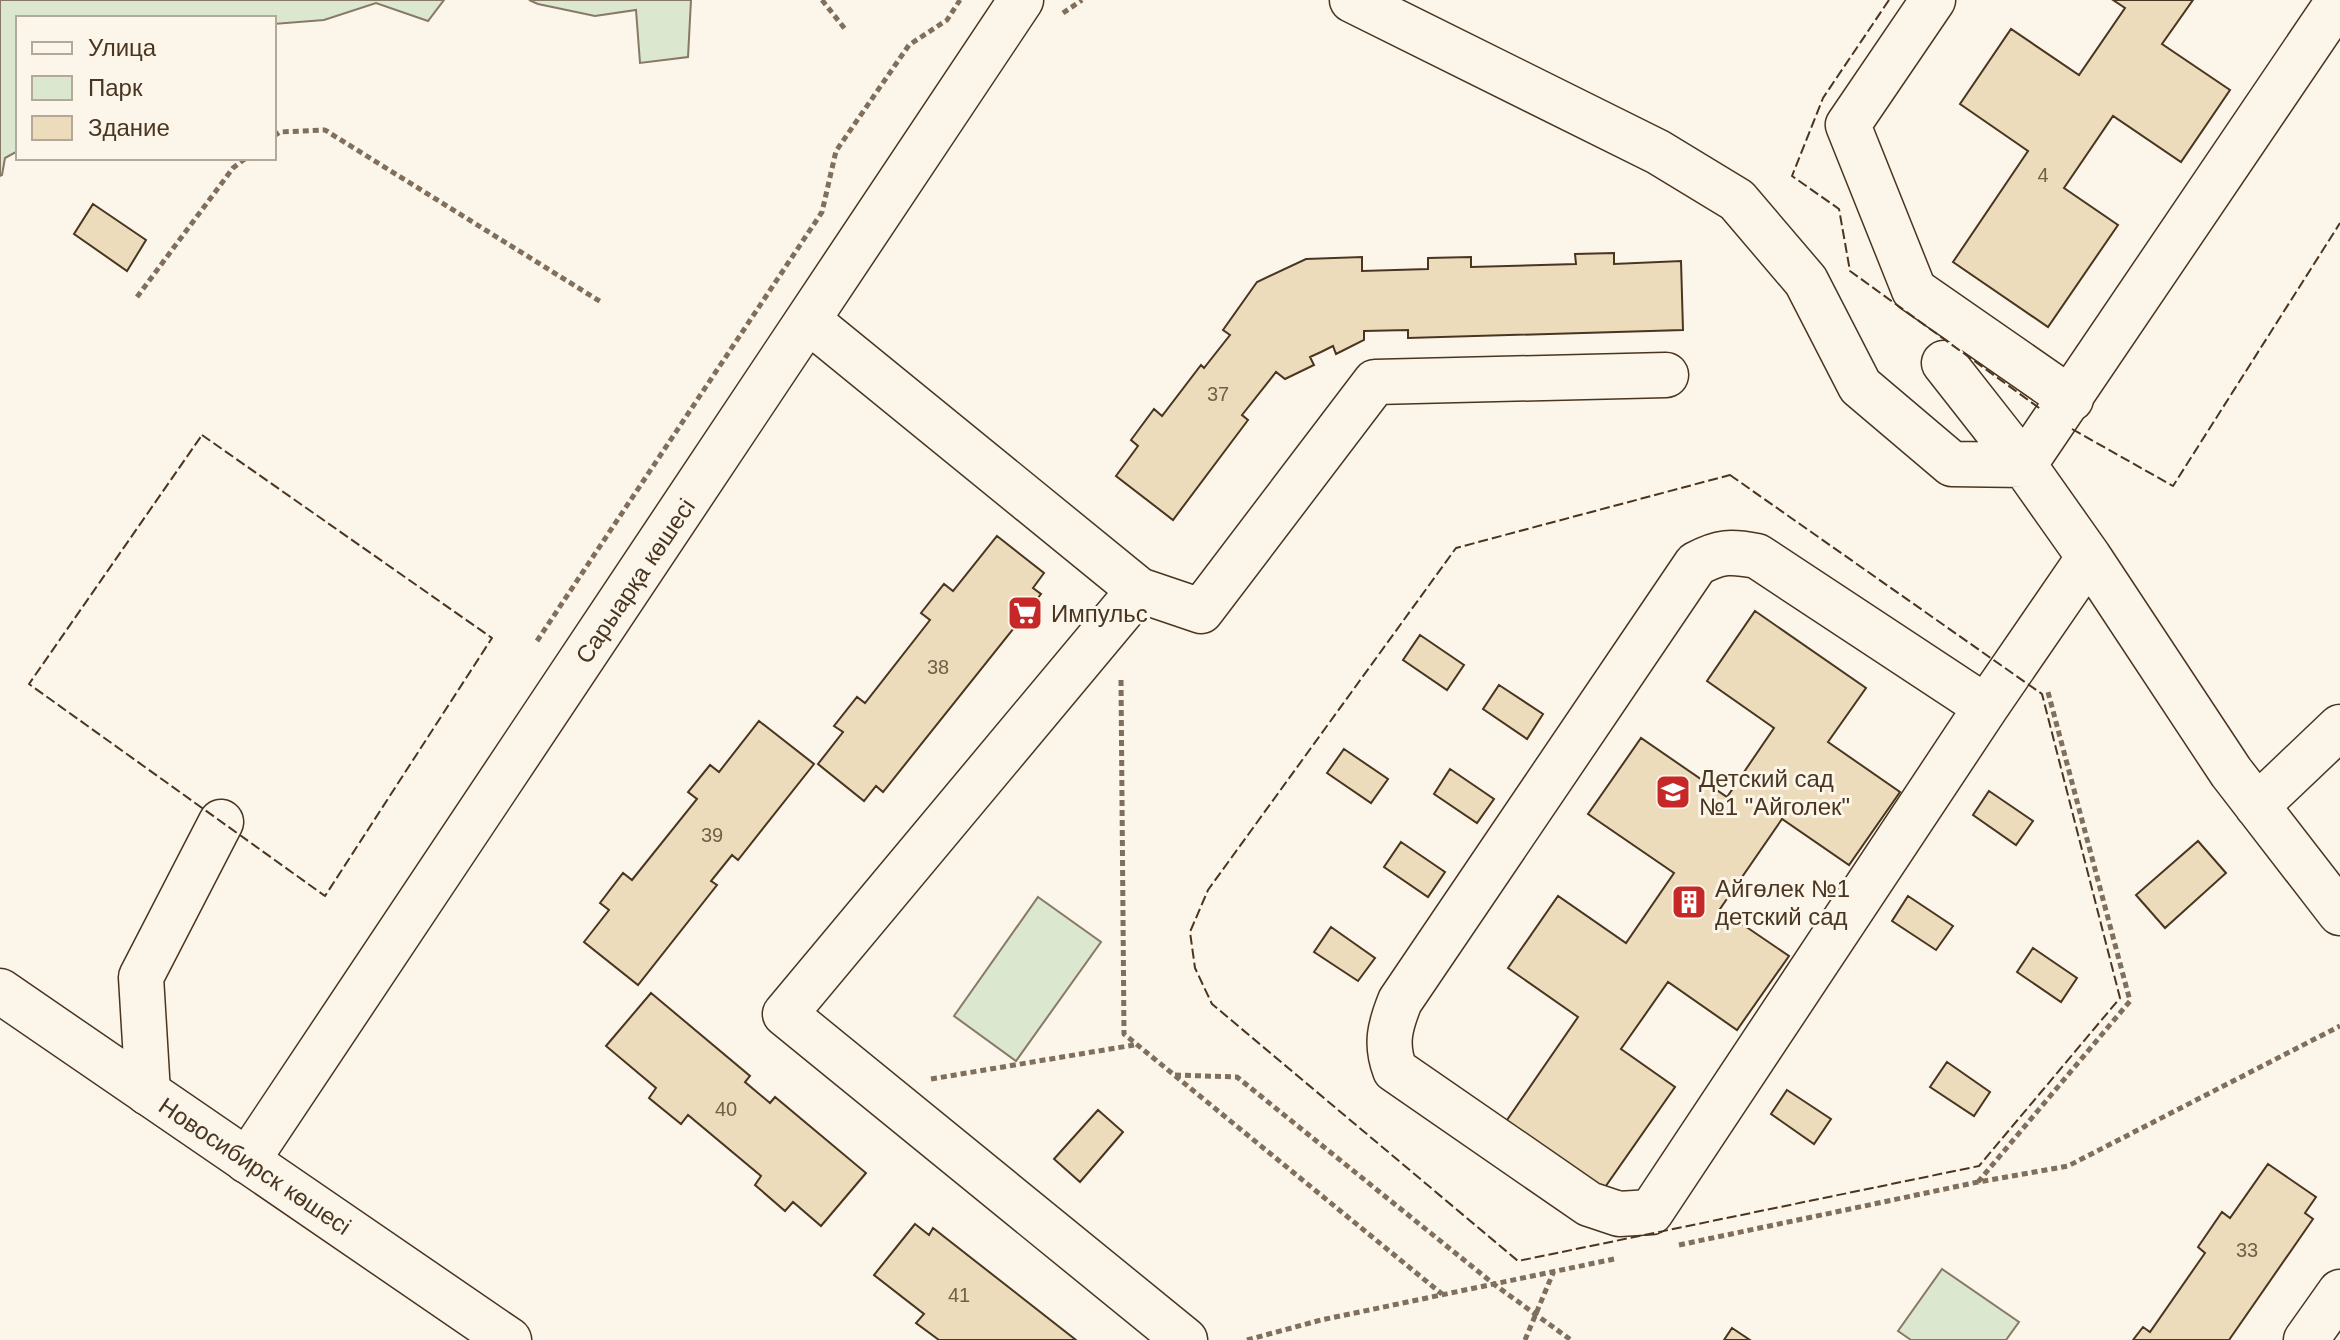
<svg xmlns="http://www.w3.org/2000/svg" width="2340" height="1340" viewBox="0 0 2340 1340" font-family="Arial,sans-serif">
<style>
.green{fill:#dce7d0;stroke:#887966;stroke-width:2}
.building{fill:#ecdcbc;stroke:#4a3520;stroke-width:2}
.lines{fill:none;stroke-linecap:round;stroke-linejoin:round}
.minor-casing{stroke:#4a3520;stroke-width:47}
.major-casing{stroke:#4a3520;stroke-width:47}
.path{stroke:#7f6f5c;stroke-width:5;stroke-dasharray:6 4;stroke-linecap:butt}
.minor{stroke:#fbf6e9;stroke-width:44}
.major{stroke:#fbf6e9;stroke-width:44}
.fence{stroke:#4a3520;stroke-width:2;stroke-dasharray:10 4;stroke-linecap:butt}
.labels{text-anchor:middle;dominant-baseline:central;stroke-width:6;stroke-linejoin:round;paint-order:stroke}
.number-label{font-size:20px;fill:#725f47}
.street-label{font-size:24px;fill:#4a3520;stroke:#fbf6e9}
.poi-label{font-size:24px;fill:#4a3520;stroke:#fbf6e9;text-anchor:start}
</style>
<rect width="100%" height="100%" fill="#fbf6e9"/>
<path class="green" d="M0,0H444L428,21L376,3L324,20L274,24V18H18V151L5,158L2,175L0,176Z
M529,0H691L688,57L640,63L636,10L595,16L538,4Z
M1038,897L1101,942L1016,1061L954,1016Z
M1942,1269L2019,1322L2006,1340H1911L1898,1331Z"/>
<path class="building" d="M2113,0H2193L2162,44L2230,90L2181,162L2113,116L2064,188L2118,225L2048,327L1953,262L2028,151L1960,104L2011,29L2079,75L2125,8Z
M93,204L146,240L127,271L74,234Z
M1614,253V264L1681,261L1683,330L1408,338V330L1364,331V340L1336,354L1333,346L1321,352L1310,357L1314,365L1285,379L1276,372L1242,415L1248,420L1173,520L1116,476L1138,446L1131,440L1154,409L1162,416L1201,365L1204,368L1230,335L1223,330L1257,282L1306,259L1362,257V271L1428,269V258L1471,257V267L1576,264L1575,254Z
M997,536L1044,573L1033,588L1041,594L883,792L876,786L864,801L818,764L843,732L834,726L857,697L865,703L930,620L921,613L944,584L953,591Z
M1755,611L1866,688L1828,742L1900,792L1849,865L1782,819L1720,909L1789,956L1737,1030L1668,982L1621,1049L1675,1087L1603,1190L1505,1123L1578,1017L1508,968L1558,896L1626,943L1674,873L1588,814L1641,738L1727,797L1774,728L1707,681Z
M1420,635L1464,665L1447,690L1403,660Z
M1499,685L1543,714L1527,739L1483,709Z
M759,721L814,764L738,860L732,855L711,881L717,885L638,985L584,942L609,910L600,903L623,873L632,880L697,799L688,792L710,765L719,772Z
M1344,749L1388,779L1371,803L1327,773Z
M1450,769L1494,799L1477,823L1434,794Z
M1989,791L2033,821L2016,845L1973,815Z
M2198,841L2226,873L2165,928L2136,895Z
M1401,842L1445,872L1428,897L1384,867Z
M1908,896L1953,926L1936,950L1892,921Z
M1331,927L1375,958L1358,981L1314,952Z
M2033,948L2077,978L2061,1002L2017,972Z
M651,993L750,1076L745,1082L770,1103L775,1097L866,1173L821,1226L793,1202L785,1211L755,1185L761,1176L688,1115L681,1124L649,1098L656,1088L606,1046Z
M1947,1062L1990,1092L1974,1116L1930,1087Z
M1787,1090L1831,1119L1814,1144L1771,1114Z
M1098,1110L1123,1132L1080,1182L1054,1159Z
M2268,1164L2316,1197L2305,1213L2313,1219L2229,1340H2133L2143,1327L2150,1332L2205,1253L2198,1247L2222,1212L2230,1218Z
M915,1224L929,1235L933,1228L1076,1340H939L916,1323L924,1314L874,1275Z
M1732,1328L1750,1340H1724Z"/>
<g class="lines">
<defs>
<path id="minor" d="M1352,0L1658,152L1737,200L1806,281L1860,386L1952,464L2024,465L2339,0
M1933,0L1848,125L1914,290L2071,399
M809,321L1139,590
M1944,363L2024,465L2089,557L2231,772L2340,913
M1986,707L1757,556C1731,551 1720,551 1696,564L1400,1001C1390,1026 1385,1044 1395,1070L1589,1204L1619,1214L1651,1212L1986,707L2089,557
M2257,806L2340,727
M148,1093L141,977L221,822
M247,1161L1021,0
M1185,1340L785,1014L1139,590L1201,611L1375,382L1666,375
M2306,1340L2340,1292"/>
<path id="major" d="M0,991L509,1340"/>
</defs>
<use href="#minor" class="minor-casing"/>
<use href="#major" class="major-casing"/>
<path class="path" d="M822,0L845,29
M1063,13L1082,0
M274,136L280,132L325,130L601,302
M137,297L233,168L246,158
M537,641L822,212L836,151L909,45L947,20L960,0
M1121,680L1124,1034L1442,1294
M1175,1075L1237,1077L1495,1285L1571,1340
M931,1079L1134,1045
M1978,1182L2130,1001L2048,692
M1679,1245L1978,1182L2068,1166L2340,1026
M1247,1340L1321,1320L1614,1259
M1525,1340L1553,1273"/>
<use href="#minor" class="minor"/>
<use href="#major" class="major"/>
<path class="fence" d="M1889,0L1823,98L1792,176L1839,209L1850,271L2042,410
M2072,429L2173,486L2340,223
M202,435L492,638L325,896L29,684Z
M1730,475L2042,694L2120,998L1979,1166L1518,1261L1212,1004L1195,968L1190,932L1208,890L1456,548Z"/>
</g>
<defs>
<symbol id="supermarket-square" viewBox="-11 -11 22 22"><rect x="-9" y="-9" width="18" height="18" rx="4" fill="#c62828" stroke="#fbf6e9"/><path d="M-6-5.5h2.5l.6 2H6L4.5 2H-2.5L-4.4-4H-6ZM-1.5 3.2a1.3 1.3 0 1 0 .1 0ZM3 3.2a1.3 1.3 0 1 0 .1 0Z" fill="#fff"/></symbol>
<symbol id="school-square" viewBox="-11 -11 22 22"><rect x="-9" y="-9" width="18" height="18" rx="4" fill="#c62828" stroke="#fbf6e9"/><path d="M0-5L7-2L0 1L-7-2ZM-4 1L0 2.5L4 1V4Q0 6-4 4Z" fill="#fff"/></symbol>
<symbol id="building-square" viewBox="-11 -11 22 22"><rect x="-9" y="-9" width="18" height="18" rx="4" fill="#c62828" stroke="#fbf6e9"/><path d="M-4-6H4V6H1V3H-1V6H-4ZM-2.5-4.3h1.7v1.8h-1.7ZM.8-4.3h1.7v1.8H.8ZM-2.5-1h1.7V.8h-1.7ZM.8-1h1.7V.8H.8Z" fill="#fff"/></symbol>
</defs>
<g fill-rule="evenodd">
<use href="#supermarket-square" x="1005" y="593" width="40" height="40"/>
<use href="#school-square" x="1653" y="772" width="40" height="40"/>
<use href="#building-square" x="1669" y="882" width="40" height="40"/>
</g>
<g class="labels">
<g class="number-label">
<text x="2043" y="175">4</text>
<text x="1218" y="394">37</text>
<text x="938" y="667">38</text>
<text x="712" y="835">39</text>
<text x="726" y="1109">40</text>
<text x="2247" y="1250">33</text>
<text x="959" y="1295">41</text>
</g>
<g class="street-label">
<text transform="translate(635 581) rotate(-56)">Сарыарқа көшесі</text>
<text transform="translate(255 1166) rotate(34)">Новосибирск көшесі</text>
</g>
<g class="poi-label">
<text x="1051" y="613">Импульс</text>
<text x="1699" y="778">Детский сад<tspan x="1699" dy="28">№1 "Айголек"</tspan></text>
<text x="1715" y="888">Айгөлек №1<tspan x="1715" dy="28">детский сад</tspan></text>
</g>
</g>
<rect x="16" y="16" width="260" height="144" fill="#fbf6e9" stroke="#b4a999" stroke-width="2"/>
<rect x="32" y="42" width="40" height="12" fill="#fbf6e9" stroke="#b4a999" stroke-width="2"/>
<text x="88" y="56" font-size="24" fill="#4a3520">Улица</text>
<rect x="32" y="76" width="40" height="24" fill="#dce7d0" stroke="#b4a999" stroke-width="2"/>
<text x="88" y="96" font-size="24" fill="#4a3520">Парк</text>
<rect x="32" y="116" width="40" height="24" fill="#ecdcbc" stroke="#b4a999" stroke-width="2"/>
<text x="88" y="136" font-size="24" fill="#4a3520">Здание</text>
</svg>
